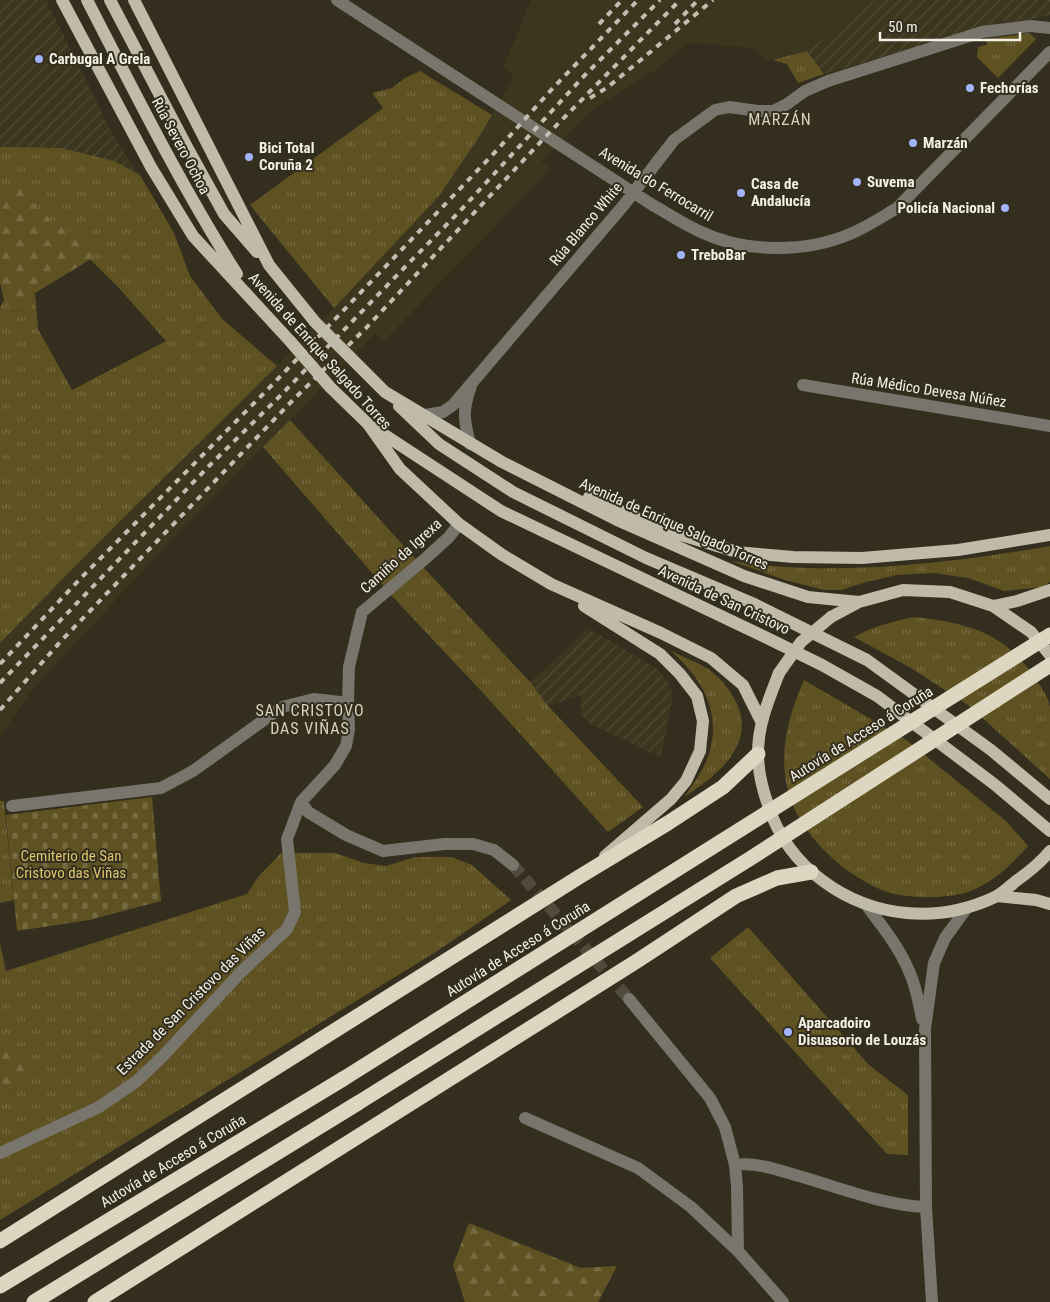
<svg xmlns="http://www.w3.org/2000/svg" width="1050" height="1302" viewBox="0 0 1050 1302" font-family="'Roboto Condensed',sans-serif">
<style>
.built{fill:#3d361e}
.industrial{fill:url(#industrial-furrows)}
.grass{fill:url(#grass-tufts)}
.forest{fill:url(#forest-firs)}
.cemetery{fill:url(#cemetery-stones)}
.lines{fill:none;stroke-linecap:round;stroke-linejoin:round}
.minor-tunnel{stroke:#504b3b;stroke-width:12;stroke-dasharray:12 6;stroke-linecap:butt}
.minor{stroke:#77756c;stroke-width:12}
.major{stroke:#c0bba9;stroke-width:12}
.highway{stroke:#ddd7c1;stroke-width:15}
.rail{stroke:#c2beb2;stroke-width:4;stroke-dasharray:6 6;stroke-linecap:butt}
.major-bridge{stroke:#c0bba9;stroke-width:12}
.highway-bridge{stroke:#ddd7c1;stroke-width:15}
.poi-dot{fill:#a2b2fd;stroke:#332e1d;stroke-width:2}
.labels{text-anchor:middle;dominant-baseline:central;stroke-width:4;stroke-linejoin:round;paint-order:stroke}
.poi-label{font-size:15px;font-weight:bold;fill:#f3f0e5;stroke:#332e1d;text-anchor:start}
.street-label{font-size:15px;fill:#f3f0e5;stroke:#332e1d}
.park-label{font-size:15px;fill:#ddc56b;stroke:#332e1d}
.neighbourhood-label{font-size:16px;letter-spacing:1px;fill:#d8d2bd;stroke:#332e1d}
</style>
<defs>
<pattern id="industrial-furrows" width="10" height="10" patternUnits="userSpaceOnUse" patternTransform="scale(1.25)"><rect width="10" height="10" fill="#3d361e"/><path d="M-1 1l2-2M0 10L10 0M9 11l2-2" fill="none" stroke="#504a34"/></pattern>
<pattern id="grass-tufts" width="24" height="20" patternUnits="userSpaceOnUse" patternTransform="scale(1.25)"><rect width="24" height="20" fill="#5f5222"/><path d="M3 7l-1-3M5 7V3M7 7l1-3M15 17l-1-3M17 17v-4M19 17l1-3" fill="none" stroke="#766b42"/></pattern>
<pattern id="forest-firs" width="22" height="20" patternUnits="userSpaceOnUse" patternTransform="scale(1.25)"><rect width="22" height="20" fill="#5f5222"/><path d="M5 1l3.5 6h-7zM16 11l3.5 6h-7z" fill="#766b42"/></pattern>
<pattern id="cemetery-stones" width="16" height="16" patternUnits="userSpaceOnUse" patternTransform="scale(1.25)"><rect width="16" height="16" fill="#5f5222"/><path d="M2 7V4a2 2 0 0 1 4 0v3zM10 15v-3a2 2 0 0 1 4 0v3z" fill="#766b42"/></pattern>
</defs>
<rect width="100%" height="100%" fill="#332e1d"/>
<path class="built" d="M531,0H875L807,51L773,60H766L752,48L689,43L655,70L591,111L541,162L551,169L384,341L375,333L166,546L32,690L0,737V643L96,545L264,379L341,300L439,196L477,140L514,76L503,68Z"/>
<path class="industrial" d="M0,0H46L111,131L158,205L0,197Z
M875,0H1050V15L1008,25L1005,21L824,74L807,51Z
M588,628L657,669L667,680L673,695L661,757L591,724L581,715V695L548,706L530,683Z"/>
<path class="grass" d="M1029,33L1036,39L998,78L977,57L978,47L987,45L986,39Z
M807,51L824,74L798,83L787,64L773,60Z
M420,71L492,115L477,140L439,196L334,308L250,205L383,108L372,93L392,88L405,78Z
M0,147L61,148L114,161L140,175L174,233L190,276L222,319L277,366L96,545L0,643V307L4,300L11,310C29,314 31,310 35,293L38,329L72,390L166,341L119,288L27,197H0Z
M290,420L411,554L530,682L548,706L643,807L608,832L485,695L392,596L263,447Z
M1050,546V582L1042,587L1004,591L968,578L934,573L897,575L866,582L841,590H824L785,580L731,561C836,577 946,564 1050,546Z
M913,617C966,622 1007,633 1036,680C1042,688 1048,696 1050,707C1050,714 1050,722 1050,730C1050,746 1050,763 1050,779L968,705L911,668L854,637C873,626 893,622 913,617Z
M671,651C683,657 697,662 708,669C721,678 731,691 737,704C756,746 715,777 684,797C694,783 706,767 710,750C721,709 700,677 671,651Z
M804,680L905,739L1006,821L1028,846C1010,866 991,885 965,893C941,899 905,899 882,890C841,873 797,832 787,787C779,750 789,714 804,680Z
M0,801H4L14,900L0,903Z
M281,853H335L364,863L386,866L415,857H451L472,865L511,900L439,950L0,1220V1100L27,1082L24,1049L0,1043V944L6,971L247,894L258,877Z
M748,927L869,1065L908,1095V1155L887,1154L710,958Z"/>
<path class="forest" d="M13,186L24,190L27,197L51,220L87,244L92,250L91,259L35,293C31,310 29,314 11,310L4,300L0,283V187Z
M0,1043L24,1049L33,1065L27,1082L0,1100Z
M469,1223L581,1268L617,1266L598,1302H465L453,1265Z"/>
<path class="cemetery" d="M152,797L161,901L89,920L17,931L6,815Z"/>
<g class="lines">
<path class="minor-tunnel" d="M513,865L629,999"/>
<path class="minor" d="M337,0L651,204C667,213 683,224 701,232C745,253 805,253 850,234C867,227 882,217 897,208L1050,52
M803,385L1050,426
M425,415L443,412L453,405L623,206L674,140L715,110L729,107L758,111H773L787,104L805,91L828,81L982,32L1030,26L1050,28
M470,444C464,420 462,411 471,386
M301,802L308,812L346,835L383,851L444,844H473L494,850L513,865
M12,806L161,788L193,771L282,707L314,699L348,703
M867,906C882,926 899,947 909,971C916,986 919,1003 922,1019
M629,999L710,1098L725,1127L735,1165L737,1187L738,1251
M525,1118L638,1168L691,1207L738,1251L783,1302
M0,1153L99,1107L137,1081L163,1056L241,972L287,929L295,912L287,839L301,802L335,765L346,746L349,730L348,703L349,667L362,612L426,558L449,537L459,524
M735,1165C757,1162 778,1170 799,1176C840,1188 883,1205 926,1207
M932,1302L926,1207L925,1029L934,963L945,938L966,909"/>
<path class="major" d="M62,0L151,167L193,236L290,341L330,387L368,424L400,469L459,524L501,554L551,584L661,633L711,658L743,685L761,721
M87,0C135,93 181,186 237,274
M110,0L187,147L224,214L257,252
M134,0L269,265L315,322L385,392L502,462L617,520L744,576L808,597L859,602
M399,406L439,444L513,492L646,558L752,603L867,660L991,750L1050,799
M374,428L501,511L765,637L822,665L877,696L994,784L1050,831
M589,497L643,521L681,535L737,552L793,557L862,558L958,550L1050,535
M584,606L660,654L680,674L697,696L703,721L700,751L686,781L671,799L605,856
M993,606L1017,601L1050,590
M831,617L859,602L903,590L950,592L993,606L1031,632L1050,655
M779,673C769,699 758,724 758,753C758,771 762,788 768,805C778,836 797,862 823,881C873,918 938,924 995,897C1003,893 1010,886 1016,881C1029,872 1040,863 1050,851
M997,896L1036,900L1050,904"/>
<path class="highway" d="M0,1241L579,877L668,823L723,787L758,754
M0,1286L343,1079
M34,1302L358,1103
M95,1302L637,961L736,896L777,878L811,872"/>
<path class="rail" d="M599,24L622,0
M675,24L698,0
M590,98L608,87L713,0
M0,664L80,579L274,383L498,149L552,89L638,0
M0,683L209,466L282,394L403,269L460,211L584,76L660,0
M0,710L61,641L292,401L367,327L549,133L680,0"/>
<path class="major-bridge" d="M779,673L801,642L831,617"/>
<path class="highway-bridge" d="M343,1079L1050,635
M358,1103L751,858L1050,665"/>
</g>
<g class="poi-dot">
<circle cx="39" cy="59" r="5"/>
<circle cx="970" cy="88" r="5"/>
<circle cx="913" cy="143" r="5"/>
<circle cx="249" cy="157" r="5"/>
<circle cx="857" cy="182" r="5"/>
<circle cx="741" cy="193" r="5"/>
<circle cx="1005" cy="208" r="5"/>
<circle cx="681" cy="255" r="5"/>
<circle cx="788" cy="1032" r="5"/>
</g>
<g class="labels">
<g class="poi-label">
<text x="49" y="59">Carbugal A Grela</text>
<text x="980" y="88">Fechorías</text>
<text x="923" y="143">Marzán</text>
<text x="259" y="148">Bici Total<tspan x="259" dy="17">Coruña 2</tspan></text>
<text x="867" y="182">Suvema</text>
<text x="751" y="184">Casa de<tspan x="751" dy="17">Andalucía</tspan></text>
<text x="995" y="208" text-anchor="end">Policía Nacional</text>
<text x="691" y="255">TreboBar</text>
<text x="798" y="1023">Aparcadoiro<tspan x="798" dy="17">Disuasorio de Louzás</tspan></text>
</g>
<g class="street-label">
<text transform="translate(181 146) rotate(62)">Rúa Severo Ochoa</text>
<text transform="translate(656 184) rotate(31)">Avenida do Ferrocarril</text>
<text transform="translate(586 224) rotate(-50)">Rúa Blanco White</text>
<text transform="translate(320 351) rotate(48)">Avenida de Enrique Salgado Torres</text>
<text transform="translate(929 390) rotate(9)">Rúa Médico Devesa Núñez</text>
<text transform="translate(674 524) rotate(24)">Avenida de Enrique Salgado Torres</text>
<text transform="translate(401 556) rotate(-42)">Camiño da Igrexa</text>
<text transform="translate(724 600) rotate(25)">Avenida de San Cristovo</text>
<text transform="translate(861 734) rotate(-32)">Autovía de Acceso á Coruña</text>
<text transform="translate(518 949) rotate(-32)">Autovía de Acceso á Coruña</text>
<text transform="translate(191 1001) rotate(-45)">Estrada de San Cristovo das Viñas</text>
<text transform="translate(173 1161) rotate(-31)">Autovía de Acceso á Coruña</text>
</g>
<g class="park-label">
<text x="71" y="856">Cemiterio de San<tspan x="71" dy="17">Cristovo das Viñas</tspan></text>
</g>
<g class="neighbourhood-label">
<text x="780" y="119">MARZÁN</text>
<text x="310" y="710">SAN CRISTOVO<tspan x="310" dy="18">DAS VIÑAS</tspan></text>
</g>
</g>
<path d="M880 32v8h140v-8" fill="none" stroke="#f3f0e5" stroke-width="2.5"/>
<text x="888" y="32" font-size="15" fill="#f3f0e5" stroke="#332e1d" stroke-width="4" paint-order="stroke">50 m</text>
</svg>
